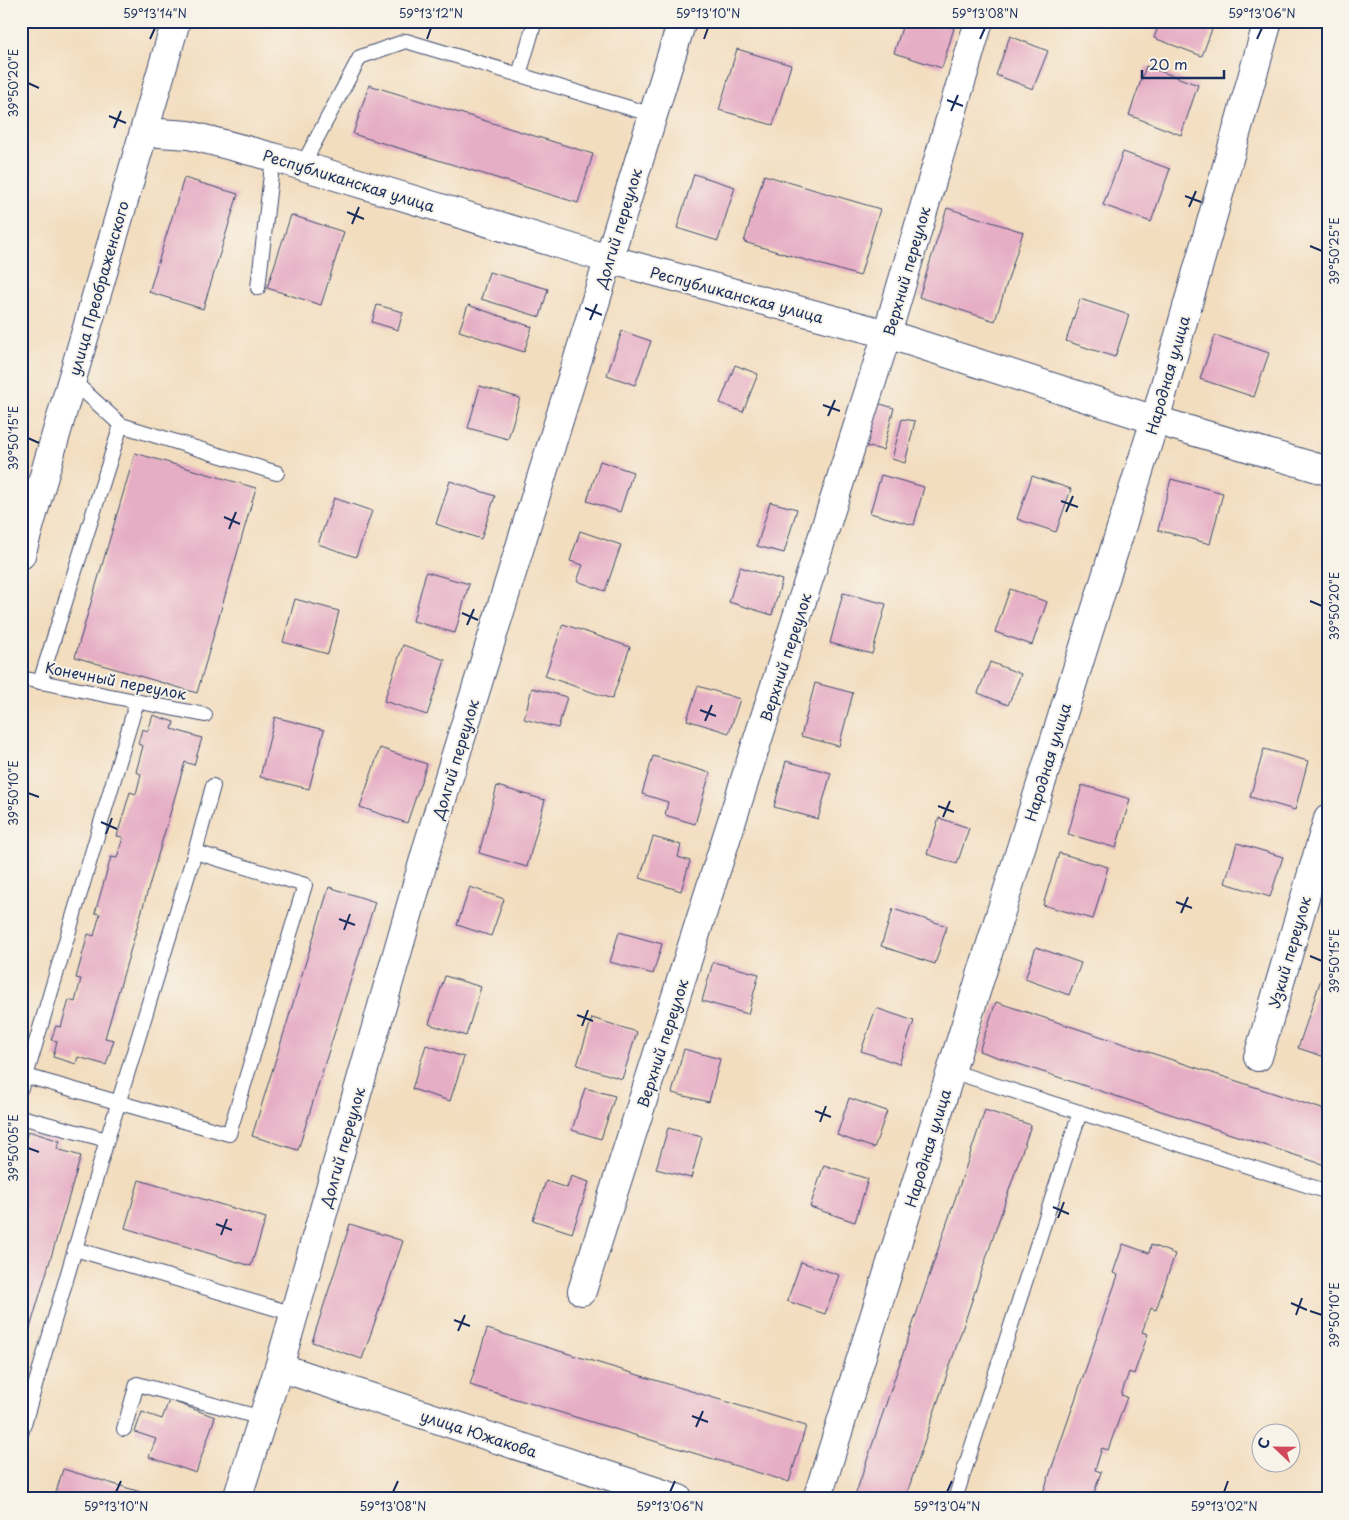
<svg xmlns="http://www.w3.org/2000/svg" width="1349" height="1520" viewBox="0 0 1349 1520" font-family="'Playpen Sans',sans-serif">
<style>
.building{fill:#e6aec5}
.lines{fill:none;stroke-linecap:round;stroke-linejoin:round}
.service-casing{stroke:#3b496d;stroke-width:16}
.minor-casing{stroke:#3b496d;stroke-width:30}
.tertiary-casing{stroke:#3b496d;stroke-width:30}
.service{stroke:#fff;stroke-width:14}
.minor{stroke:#fff;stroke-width:28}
.tertiary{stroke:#fff;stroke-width:28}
.ticks{fill:none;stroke:#1b2f5e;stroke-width:2}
.labels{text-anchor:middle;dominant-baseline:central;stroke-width:4;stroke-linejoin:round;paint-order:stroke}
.street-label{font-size:15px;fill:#1b2f5e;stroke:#f7f3e8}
.neatline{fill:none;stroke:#1b2f5e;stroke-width:2}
.ticks-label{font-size:12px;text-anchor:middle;fill:#1b2f5e}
</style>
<rect width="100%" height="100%" fill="#f7f3e8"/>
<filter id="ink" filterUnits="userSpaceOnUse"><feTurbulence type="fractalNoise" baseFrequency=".02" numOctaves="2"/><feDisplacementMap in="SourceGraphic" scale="10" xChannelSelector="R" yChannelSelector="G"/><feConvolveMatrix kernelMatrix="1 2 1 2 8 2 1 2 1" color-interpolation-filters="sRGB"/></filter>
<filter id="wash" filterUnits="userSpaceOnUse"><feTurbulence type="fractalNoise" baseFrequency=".0096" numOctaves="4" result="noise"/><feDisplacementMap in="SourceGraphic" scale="20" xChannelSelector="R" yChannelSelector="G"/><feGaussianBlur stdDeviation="1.12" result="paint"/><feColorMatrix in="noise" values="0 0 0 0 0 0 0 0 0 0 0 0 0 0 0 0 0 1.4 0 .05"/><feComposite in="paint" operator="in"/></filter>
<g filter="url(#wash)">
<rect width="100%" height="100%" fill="#f3ddbf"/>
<g id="blocks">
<path class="building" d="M904,21H932L954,28L942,68L894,53Z
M1160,21H1215L1202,56L1154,38Z
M1010,36L1048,51L1033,89L996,75Z
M737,49L791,65L773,125L719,110Z
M1146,66L1198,85L1181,135L1129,115Z
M369,85L593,154L578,203L353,134Z
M1123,152L1170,169L1151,222L1103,205Z
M694,174L735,187L718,241L677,228Z
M764,175L880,209L860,276L744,242Z
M184,178L238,194L203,309L149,292Z
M947,208L1023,232L995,321L919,297Z
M291,215L344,232L321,305L267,288Z
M489,272L548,289L540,317L481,299Z
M1080,299L1129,315L1115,357L1066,341Z
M377,305L403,312L398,330L372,322Z
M468,305L532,327L524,352L459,331Z
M622,331L651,341L635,385L607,375Z
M1215,335L1269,353L1254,397L1200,379Z
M735,365L758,374L743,412L720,403Z
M480,386L520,398L508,439L468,428Z
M877,403L894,408L883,450L865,446Z
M902,419L915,421L905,463L892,459Z
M135,453L256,488L197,693L75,657Z
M600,461L633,472L620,512L587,501Z
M881,475L924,487L914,525L870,513Z
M1032,476L1071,489L1056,532L1017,519Z
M1171,479L1223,493L1210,544L1158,530Z
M450,481L495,496L481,539L436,524Z
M334,498L372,511L356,557L318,544Z
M770,502L797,509L784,553L757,546Z
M580,531L621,545L605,591L577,581L583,565L570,561Z
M740,567L782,580L772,615L729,602Z
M426,572L469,584L455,633L413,621Z
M1010,589L1047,602L1032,645L995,632Z
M843,593L886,604L872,654L830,643Z
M295,599L339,611L328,654L283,642Z
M563,624L630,647L612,699L545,676Z
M403,645L445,660L427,715L384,701Z
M990,662L1021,674L1008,705L978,693Z
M815,683L853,693L839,746L801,736Z
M698,686L740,699L729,733L687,720Z
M532,688L567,697L558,728L524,719Z
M153,715L174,722L172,729L202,738L194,765L185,762L105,1038L114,1040L106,1065L78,1057L76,1064L53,1057L57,1041L51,1040L56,1026L61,1027L69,1000L75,1002L81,979L76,978L88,934L94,936L100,914L95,913L111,857L117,858L123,837L117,836L130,792L136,794L141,774L136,772L143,746L138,744L142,729L148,731Z
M275,717L324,730L309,789L260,777Z
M380,748L427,764L407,823L360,807Z
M1264,749L1308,761L1295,810L1250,797Z
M653,756L710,773L695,824L665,815L668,802L642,794Z
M786,761L831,773L818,819L774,807Z
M1082,785L1130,799L1116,848L1068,834Z
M497,786L545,800L527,867L479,853Z
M939,818L969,828L957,864L927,854Z
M653,837L681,845L678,857L690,861L681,891L640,878Z
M1237,843L1283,857L1270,897L1225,883Z
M1059,853L1108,867L1093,919L1043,905Z
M329,887L375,902L298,1150L252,1136Z
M470,887L504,899L491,936L457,925Z
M893,909L947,926L935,964L881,946Z
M619,932L662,944L653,974L610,962Z
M1036,947L1081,963L1069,995L1025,979Z
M713,962L759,974L748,1014L702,1001Z
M445,976L481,987L466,1036L429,1024Z
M1321,979L1328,982V1058L1298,1048Z
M996,1002L1328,1111V1166L979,1051Z
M876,1008L914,1021L899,1064L861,1051Z
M592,1018L637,1032L622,1079L577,1065Z
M426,1045L464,1057L450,1101L412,1089Z
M684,1049L720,1059L709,1102L672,1093Z
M585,1088L615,1096L601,1139L572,1130Z
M849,1098L887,1111L874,1148L837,1135Z
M985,1110L1031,1125L905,1499H854Z
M668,1128L702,1137L691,1178L656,1169Z
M28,1131L60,1141L57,1149L81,1156L22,1355L21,1154Z
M824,1165L868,1179L855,1222L810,1207Z
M571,1176L589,1182L572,1233L533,1220L546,1181L567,1188Z
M139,1180L266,1218L251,1266L125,1228Z
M350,1224L403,1241L362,1359L312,1342Z
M1123,1244L1149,1253L1151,1245L1175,1254L1156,1310L1151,1308L1142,1332L1148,1334L1134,1374L1129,1372L1121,1395L1127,1397L1108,1450L1102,1448L1095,1470L1101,1472L1092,1499H1041L1118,1275L1113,1273Z
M801,1262L839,1275L825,1314L787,1301Z
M487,1329L806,1426L789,1482L470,1385Z
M169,1400L215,1417L196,1473L149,1457L156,1439L135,1432L142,1412L162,1419Z
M63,1469L161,1498V1499H54Z"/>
</g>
</g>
<g filter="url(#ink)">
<use href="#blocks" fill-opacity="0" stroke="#3b496d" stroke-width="1"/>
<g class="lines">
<defs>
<path id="service" d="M519,75L535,21
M302,166L360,57L406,41L653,115
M258,288L273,157
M121,425L277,473
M21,678L205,715
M40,682L121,425L72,380
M951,1071L1328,1192
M26,1076L137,701
M21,1088L26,1076L229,1134L305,885L195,852
M21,1117L107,1140L75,1249L294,1314
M107,1140L195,852L213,786
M124,1429L137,1384L262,1418
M21,1434L75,1249
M955,1499L1080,1112"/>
<path id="minor" d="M144,132L189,135L273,157L608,259L887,334L1155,420L1328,471
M1258,1057L1328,819
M582,1291L887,334L979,21
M279,1367L679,1499
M237,1499L279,1367L428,845L682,21
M817,1499L1155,420L1268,21"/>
<path id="tertiary" d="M21,555L176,21"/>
</defs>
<use href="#service" class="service-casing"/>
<use href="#minor" class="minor-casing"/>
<use href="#tertiary" class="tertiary-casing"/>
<use href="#service" class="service"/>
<use href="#minor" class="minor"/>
<use href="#tertiary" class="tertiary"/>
</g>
</g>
<path class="ticks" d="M150,39L155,28M427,39L431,28M704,39L708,28M980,39L985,28M1257,39L1262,28M28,83L39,88M947,100L963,106M951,111L958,95M109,116L126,123M114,128L121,111M1185,196L1201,202M1189,207L1196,191M347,212L364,219M352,224L359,207M1310,246L1322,251M585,308L602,315M590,320L597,304M823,405L840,411M828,416L835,400M28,438L39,443M1061,501L1078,507M1066,512L1073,496M224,517L240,524M229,529L236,512M1310,601L1322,606M462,613L478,620M467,625L474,609M700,710L716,716M705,721L712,705M28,793L39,797M938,806L954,812M943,817L950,801M101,822L117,829M106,834L112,818M1176,902L1192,908M1181,913L1188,897M339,919L355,925M344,930L350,914M1310,956L1322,961M577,1015L593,1021M582,1026L588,1010M815,1111L831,1117M820,1122L826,1106M28,1148L39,1152M1053,1207L1069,1214M1058,1218L1064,1202M216,1224L232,1230M221,1235L227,1219M1291,1303L1307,1310M1310,1311L1322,1315M1296,1315L1302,1298M454,1320L470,1326M458,1331L465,1315M692,1416L708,1422M696,1427L703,1411M116,1492L121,1481M393,1492L398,1481M670,1492L675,1481M947,1492L952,1481M1224,1492L1228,1481"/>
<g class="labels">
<g class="street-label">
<text transform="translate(349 180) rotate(17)">Республиканская улица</text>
<text transform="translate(618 228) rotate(-73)">Долгий переулок</text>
<text transform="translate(906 271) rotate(-74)">Верхний переулок</text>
<text transform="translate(98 288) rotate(-74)">улица Преображенского</text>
<text transform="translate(737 294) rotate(15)">Республиканская улица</text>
<text transform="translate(1167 375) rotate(-74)">Народная улица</text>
<text transform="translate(785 657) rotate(-72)">Верхний переулок</text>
<text transform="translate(116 680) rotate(11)">Конечный переулок</text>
<text transform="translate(455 759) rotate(-73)">Долгий переулок</text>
<text transform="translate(1047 762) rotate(-73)">Народная улица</text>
<text transform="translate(1289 952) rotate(-74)">Узкий переулок</text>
<text transform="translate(662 1043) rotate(-72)">Верхний переулок</text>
<text transform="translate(342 1147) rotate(-74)">Долгий переулок</text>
<text transform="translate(927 1148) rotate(-73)">Народная улица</text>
<text transform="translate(479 1433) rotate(18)">улица Южакова</text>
</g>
</g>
<rect width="1349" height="1520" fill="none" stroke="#f7f3e8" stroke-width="55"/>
<g transform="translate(1276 1448) rotate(292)"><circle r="24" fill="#f7f3e8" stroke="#9fa5b1"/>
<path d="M0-4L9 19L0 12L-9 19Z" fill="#d1495b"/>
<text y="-8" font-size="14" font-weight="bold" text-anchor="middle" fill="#1b2f5e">С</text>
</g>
<path d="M1142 70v8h82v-8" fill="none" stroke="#1b2f5e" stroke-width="2.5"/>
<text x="1149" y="70" font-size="15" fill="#1b2f5e" stroke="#f7f3e8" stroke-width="4" paint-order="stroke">20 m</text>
<rect x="28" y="28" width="1294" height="1464" class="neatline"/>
<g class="ticks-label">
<text x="155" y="18">59°13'14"N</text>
<text x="431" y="18">59°13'12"N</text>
<text x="708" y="18">59°13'10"N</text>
<text x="985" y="18">59°13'08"N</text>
<text x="1262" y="18">59°13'06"N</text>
<text transform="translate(14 83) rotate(-90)" y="4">39°50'20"E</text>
<text transform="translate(1335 251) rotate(-90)" y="4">39°50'25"E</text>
<text transform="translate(14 438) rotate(-90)" y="4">39°50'15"E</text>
<text transform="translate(1335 606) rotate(-90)" y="4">39°50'20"E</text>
<text transform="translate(14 793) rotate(-90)" y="4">39°50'10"E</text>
<text transform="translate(1335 961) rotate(-90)" y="4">39°50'15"E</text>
<text transform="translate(14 1148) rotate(-90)" y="4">39°50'05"E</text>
<text transform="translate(1335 1315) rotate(-90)" y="4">39°50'10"E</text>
<text x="116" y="1511">59°13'10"N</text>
<text x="393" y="1511">59°13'08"N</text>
<text x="670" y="1511">59°13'06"N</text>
<text x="947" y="1511">59°13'04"N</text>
<text x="1224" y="1511">59°13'02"N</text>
</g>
</svg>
